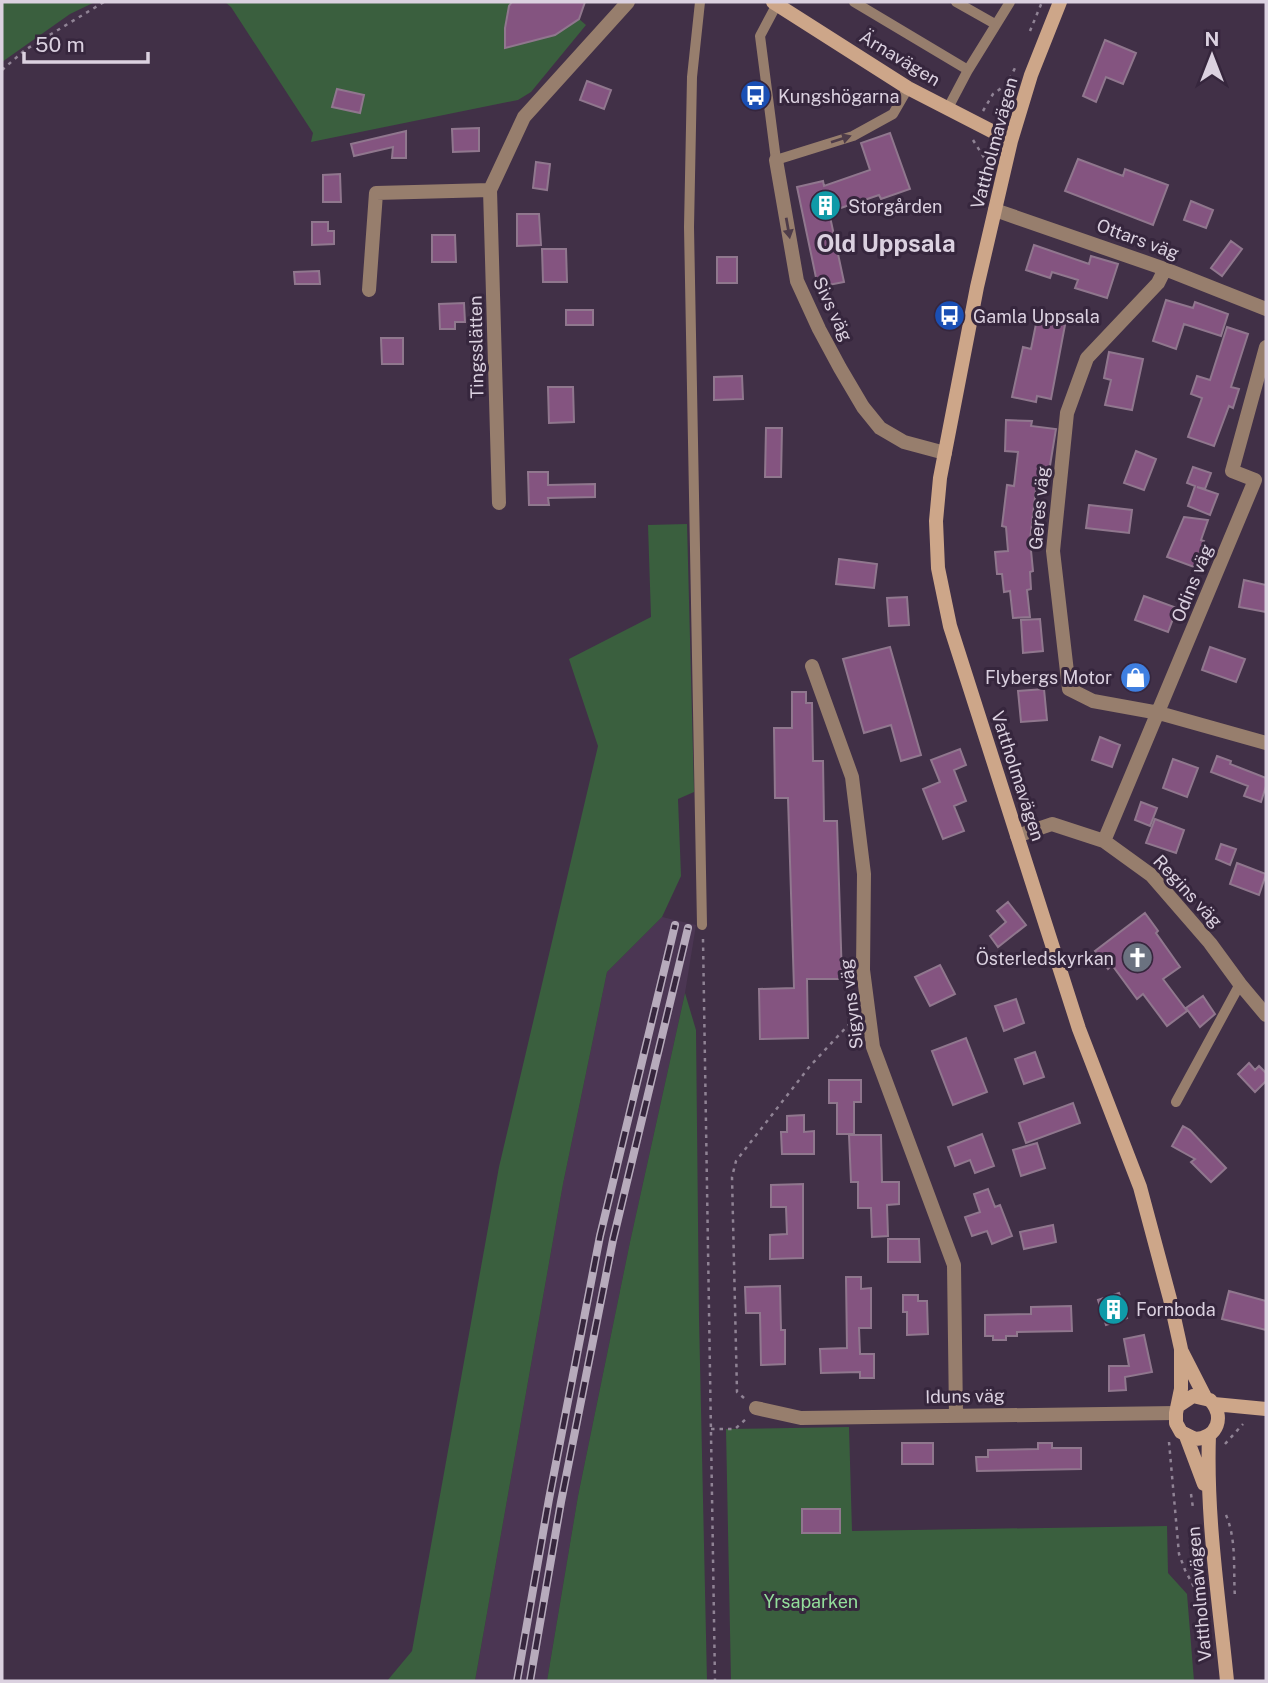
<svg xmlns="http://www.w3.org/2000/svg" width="1268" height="1683" viewBox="0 0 1268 1683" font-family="'Public Sans',sans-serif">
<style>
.built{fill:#4b3653}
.green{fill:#3a5f3e}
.building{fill:#845480;stroke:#90778e;stroke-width:2}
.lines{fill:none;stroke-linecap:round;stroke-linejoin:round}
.path{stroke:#908395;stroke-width:2.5;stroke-dasharray:3.5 5;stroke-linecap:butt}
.lane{stroke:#977e6d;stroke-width:10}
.street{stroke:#977e6d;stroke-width:14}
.secondary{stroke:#cda689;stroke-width:14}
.rail-casing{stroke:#b7abbc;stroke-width:8}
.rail{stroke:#36263d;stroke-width:5;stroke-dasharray:16;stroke-linecap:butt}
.oneway{fill:#4e3c49}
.labels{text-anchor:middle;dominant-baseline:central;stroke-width:6;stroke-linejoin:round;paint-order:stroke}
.street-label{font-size:18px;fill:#dbd1e0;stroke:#36263d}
.poi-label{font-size:18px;fill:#dbd1e0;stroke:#36263d;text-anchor:start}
.park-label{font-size:18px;fill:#93de9b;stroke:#36263d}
.district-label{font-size:24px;font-weight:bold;fill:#dbd1e0;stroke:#36263d}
</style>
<rect width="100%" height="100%" fill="#413047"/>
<path class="built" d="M662,917L696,925L685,993L630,1242L578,1496L547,1681H475L563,1184L607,972Z"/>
<path class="green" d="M2,2H95L70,14L2,62Z
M225,2H512C504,14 504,34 505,48L555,35L579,19L586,25L531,92L518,100L311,142L313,133L231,7Z
M687,524L694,792L678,799L681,876L662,917L607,972L563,1184L475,1681H387L412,1651L499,1167L598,746L569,659L651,617L648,525Z
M685,993L696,1030L699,1318L707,1681H547L578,1496L630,1242Z
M849,1427L852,1531L1167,1526L1168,1573L1187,1594L1194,1681H731L726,1429Z"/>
<path class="building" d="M512,2H585L579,19L555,35L505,48V28L509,6Z
M1105,40L1136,53L1123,84L1106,77L1096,102L1083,96Z
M587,81L611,90L604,109L580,100Z
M337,89L364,95L360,113L332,107Z
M479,128V151L453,152L452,129Z
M406,131V158H392L393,147L354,156L351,144Z
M890,133L910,189L881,199L879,195L829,212L844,282L818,287L797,187L823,181L824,186L870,170L861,143Z
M1078,159L1123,176L1125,169L1168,185L1153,225L1065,191Z
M536,162L550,164L547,190L533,188Z
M340,174L341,202H323V175Z
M1191,201L1213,210L1206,228L1184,220Z
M517,214H539L541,245L517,246Z
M312,222H328V231H334V244L312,245Z
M432,235H455L456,262H432Z
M1231,241L1242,249L1222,276L1211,268Z
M1034,245L1089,264L1091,256L1118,264L1107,298L1075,288L1078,280L1052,272L1050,278L1026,270Z
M542,249H566L567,282H543Z
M717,257H737V283H717Z
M319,271L320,284H295L294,272Z
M1166,300L1193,308L1195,302L1228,314L1221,336L1184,324L1176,349L1153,341Z
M464,303L465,322H455V329H440L439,304Z
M566,310H593V325H566Z
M1037,319L1065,325L1051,399L1037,396L1036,402L1012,397L1023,347L1031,349Z
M1227,327L1248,334L1231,387L1239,389L1233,408L1229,406L1214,446L1188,437L1202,398L1191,394L1197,376L1210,380Z
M381,338H403V364H382Z
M1109,352L1143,359L1132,410L1105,405L1111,380L1104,378Z
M742,376L743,399L714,400V377Z
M548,387H573L574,422L549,423Z
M1006,420L1032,421L1031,426L1056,429L1046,490L1036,489L1030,540L1033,571L1030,572L1031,589L1027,590L1030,617L1013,618L1010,591L1004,592L1002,574H997L995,552L1008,551L1006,527L1002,526L1007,485L1014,486L1018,452L1005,451Z
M766,428H782L781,477H765Z
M1136,451L1156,459L1144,490L1124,483Z
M1193,467L1211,473L1205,489L1197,487L1218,494L1210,515L1188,506L1195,486L1187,483Z
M528,472H548V485L595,484V497L548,498L549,505H529Z
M1089,505L1132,510L1129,533L1086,528Z
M1184,517L1208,520L1201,540L1204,541L1194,567L1167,557Z
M839,559L877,564L874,588L836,584Z
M1244,580L1266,585V612L1239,607Z
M1144,596L1177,608L1168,632L1135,620Z
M907,597L909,625L889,626L887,598Z
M1040,619L1043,651L1023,653L1021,620Z
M890,647L921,755L901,761L891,725L864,733L843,659Z
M1210,647L1245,659L1236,682L1202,670Z
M1044,689L1047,720L1021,722L1018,691Z
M792,692H806V703H812L813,761H823L824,821H837L842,979H807L808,1038L760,1039L759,989L794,988L788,798H775L774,728H792Z
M1100,737L1120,745L1112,767L1092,760Z
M960,749L966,765L954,770L966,801L954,806L964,831L943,839L923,789L940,782L931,760Z
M1217,756L1231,761L1230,764L1266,778V786L1261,802L1244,796L1248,786L1211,772Z
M1173,759L1198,768L1187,797L1163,788Z
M1141,802L1157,808L1150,826L1135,820Z
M1155,819L1184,830L1176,853L1146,843Z
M1221,844L1236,849L1230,865L1216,859Z
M1237,863L1266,874L1259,895L1230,884Z
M1008,902L1026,925L998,947L990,936L1006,922L997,911Z
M1145,913L1158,931L1156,933L1180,967L1163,979L1187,1011L1167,1026L1143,994L1137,999L1112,965L1108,969L1095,951Z
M940,965L955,994L930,1006L915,977Z
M1203,996L1215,1014L1200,1027L1186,1008Z
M1016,999L1024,1023L1004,1031L995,1006Z
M966,1038L987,1092L953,1105L932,1051Z
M1035,1052L1044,1077L1024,1084L1015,1059Z
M1249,1063L1255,1070L1259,1066L1266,1073V1081L1255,1092L1238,1074Z
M829,1080H861V1102H854V1134H837V1103H829Z
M1073,1103L1080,1123L1026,1143L1019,1123Z
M804,1115V1132L814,1131V1154H782L781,1132H787V1116Z
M1183,1126L1190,1130L1226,1168L1211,1182L1191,1162L1195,1159L1172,1146Z
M982,1134L994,1166L975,1173L970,1160L955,1166L948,1147Z
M849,1135H881L882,1182H899V1204L887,1205L888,1236L872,1237L871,1208H858V1182H851Z
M1037,1143L1045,1168L1021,1176L1013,1150Z
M803,1184V1258L770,1259V1235L787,1234L786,1207H771V1185Z
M988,1189L995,1207L1000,1205L1012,1236L992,1244L987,1231L972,1236L965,1217L980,1212L974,1194Z
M1053,1225L1056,1242L1024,1249L1020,1232Z
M888,1239H919L920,1262H888Z
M846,1277H861V1289L871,1288V1328H859L860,1354H874V1378H860V1372L821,1373L820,1349L847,1348Z
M780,1286L781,1330H785V1364L761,1365L760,1313H746L745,1287Z
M1229,1291L1266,1301V1330L1222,1319Z
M1119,1293L1127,1318L1106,1325L1098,1300Z
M903,1295H918V1301H927L928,1334L907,1335V1312H903Z
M1071,1306L1072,1331L1017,1332V1336H1006V1340H993V1336H985V1315L1031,1314V1307Z
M1144,1335L1152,1372L1125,1377L1126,1390L1109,1391V1366H1129L1124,1339Z
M902,1443H933V1464H902Z
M1038,1443H1052V1448H1081V1469L977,1471L976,1457H988V1450L1038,1449Z
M802,1509H840V1533H802Z"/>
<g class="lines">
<path class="path" d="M1030,31L1042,2
M2,70L25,50L104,2
M983,111L993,94L1007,84L1017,64
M973,140L988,164
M703,939L715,1681
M744,1398L737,1392L732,1177L736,1161L810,1066L853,1020
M711,1429H735L746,1419
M1169,1442L1179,1554L1185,1570L1202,1602
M1225,1444L1243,1424
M1191,1494L1193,1508
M1226,1515C1237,1541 1233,1570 1235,1598"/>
<path class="lane" d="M700,2L692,77L689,227L702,925
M854,2L968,70
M956,2L995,24
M777,4L760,36L776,160L853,136L893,114L908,88
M948,108L968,70L1010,2
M1176,1102L1240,984"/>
<path class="street" d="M776,160L797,281L819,329L840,368L863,407L880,428L904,442L945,453
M995,210L1165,269L1266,309
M1165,269L1158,283L1087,358L1067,413L1053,551L1069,689L1093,701L1159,713L1266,743
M369,290L376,193L490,190
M499,503L490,190L524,117L628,2
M812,666L852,777L864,874L863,970L873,1047L954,1265L956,1416
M1017,836L1052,824L1104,841L1151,875L1210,943L1240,984L1266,1015
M1104,841L1255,480L1232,471L1266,347
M756,1408L801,1418L1176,1413"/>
<path class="secondary" d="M773,2L908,88L1011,141
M1060,2L1031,75L1011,141L977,287L940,478L936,521L938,568L950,626L1079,1029L1140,1187L1170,1299L1181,1349V1389L1176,1413V1423L1181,1432L1195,1439C1218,1438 1225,1416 1210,1400L1193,1396L1178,1406
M1182,1352L1205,1397
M1214,1404L1266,1409
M1209,1435C1206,1517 1219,1600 1227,1681
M1186,1436L1204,1484"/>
<defs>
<path id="rail" d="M517,1681L549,1499L600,1236L675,925
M530,1681L561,1502L613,1240L688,928"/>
</defs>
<use href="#rail" class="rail-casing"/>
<use href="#rail" class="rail"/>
</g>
<defs><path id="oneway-solid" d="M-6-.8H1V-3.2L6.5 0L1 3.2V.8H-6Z" transform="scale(1.75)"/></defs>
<g class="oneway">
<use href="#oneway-solid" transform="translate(841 139) rotate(-18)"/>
<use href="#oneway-solid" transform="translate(788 228) rotate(80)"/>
</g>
<defs>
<symbol id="bus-disc" viewBox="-11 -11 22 22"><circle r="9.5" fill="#1a4fb4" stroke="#36263d"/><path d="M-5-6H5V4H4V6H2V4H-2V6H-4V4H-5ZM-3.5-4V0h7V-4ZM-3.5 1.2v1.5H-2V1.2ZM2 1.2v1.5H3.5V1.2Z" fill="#fff"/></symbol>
<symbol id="building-disc" viewBox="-11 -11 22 22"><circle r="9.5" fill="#0f9aa8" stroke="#36263d"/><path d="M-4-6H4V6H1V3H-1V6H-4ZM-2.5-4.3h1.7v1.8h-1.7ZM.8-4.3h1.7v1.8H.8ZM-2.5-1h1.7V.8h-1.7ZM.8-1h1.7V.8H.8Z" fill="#fff"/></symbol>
<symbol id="shop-disc" viewBox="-11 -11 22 22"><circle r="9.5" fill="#3f7fe0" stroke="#36263d"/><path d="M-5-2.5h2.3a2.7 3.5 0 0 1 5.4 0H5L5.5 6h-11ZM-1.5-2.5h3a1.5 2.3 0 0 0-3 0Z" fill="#fff"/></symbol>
<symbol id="church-disc" viewBox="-11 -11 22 22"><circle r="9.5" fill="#6b7280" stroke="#36263d"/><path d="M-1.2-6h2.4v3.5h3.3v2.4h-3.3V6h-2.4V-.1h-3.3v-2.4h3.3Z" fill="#fff"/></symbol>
</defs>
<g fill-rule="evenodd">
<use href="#bus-disc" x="738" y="78" width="35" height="35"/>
<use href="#building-disc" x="808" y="188" width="35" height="35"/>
<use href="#bus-disc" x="932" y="298" width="35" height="35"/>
<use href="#shop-disc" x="1118" y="660" width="35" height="35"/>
<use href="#church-disc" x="1120" y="940" width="35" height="35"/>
<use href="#building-disc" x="1096" y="1292" width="35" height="35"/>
</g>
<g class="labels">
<g class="street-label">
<text transform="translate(900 58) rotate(31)">Ärnavägen</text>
<text transform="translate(994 143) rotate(-75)">Vattholmavägen</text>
<text transform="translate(1138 239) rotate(20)">Ottars väg</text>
<text transform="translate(833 309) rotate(65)">Sivs väg</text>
<text transform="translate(476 347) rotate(-91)">Tingsslätten</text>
<text transform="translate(1039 508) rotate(-85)">Geres väg</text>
<text transform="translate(1192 583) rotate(-68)">Odins väg</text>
<text transform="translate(1018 776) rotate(72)">Vattholmavägen</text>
<text transform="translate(1188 891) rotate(47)">Regins väg</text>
<text transform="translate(851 1004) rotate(-97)">Sigyns väg</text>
<text transform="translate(965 1396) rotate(-1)">Iduns väg</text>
<text transform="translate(1199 1594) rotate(-95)">Vattholmavägen</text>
</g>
<g class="poi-label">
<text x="778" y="96">Kungshögarna</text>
<text x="848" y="206">Storgården</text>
<text x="973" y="316">Gamla Uppsala</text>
<text x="1112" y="677" text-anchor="end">Flybergs Motor</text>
<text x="1114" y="958" text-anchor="end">Österledskyrkan</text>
<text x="1136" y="1309">Fornboda</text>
</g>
<g class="park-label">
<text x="811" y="1601">Yrsaparken</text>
</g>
<g class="district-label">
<text x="886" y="243">Old Uppsala</text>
</g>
</g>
<rect width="1268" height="1683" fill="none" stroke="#dbd1e0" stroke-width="7"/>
<g transform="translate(1212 56)" stroke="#36263d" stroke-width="5" paint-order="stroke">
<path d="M0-5L12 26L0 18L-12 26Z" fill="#dbd1e0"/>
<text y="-10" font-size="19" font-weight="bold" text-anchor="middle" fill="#dbd1e0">N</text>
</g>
<path d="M24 52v10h124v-10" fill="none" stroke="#dbd1e0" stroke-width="3.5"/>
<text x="35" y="52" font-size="21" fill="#dbd1e0" stroke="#36263d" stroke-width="5" paint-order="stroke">50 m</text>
</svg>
